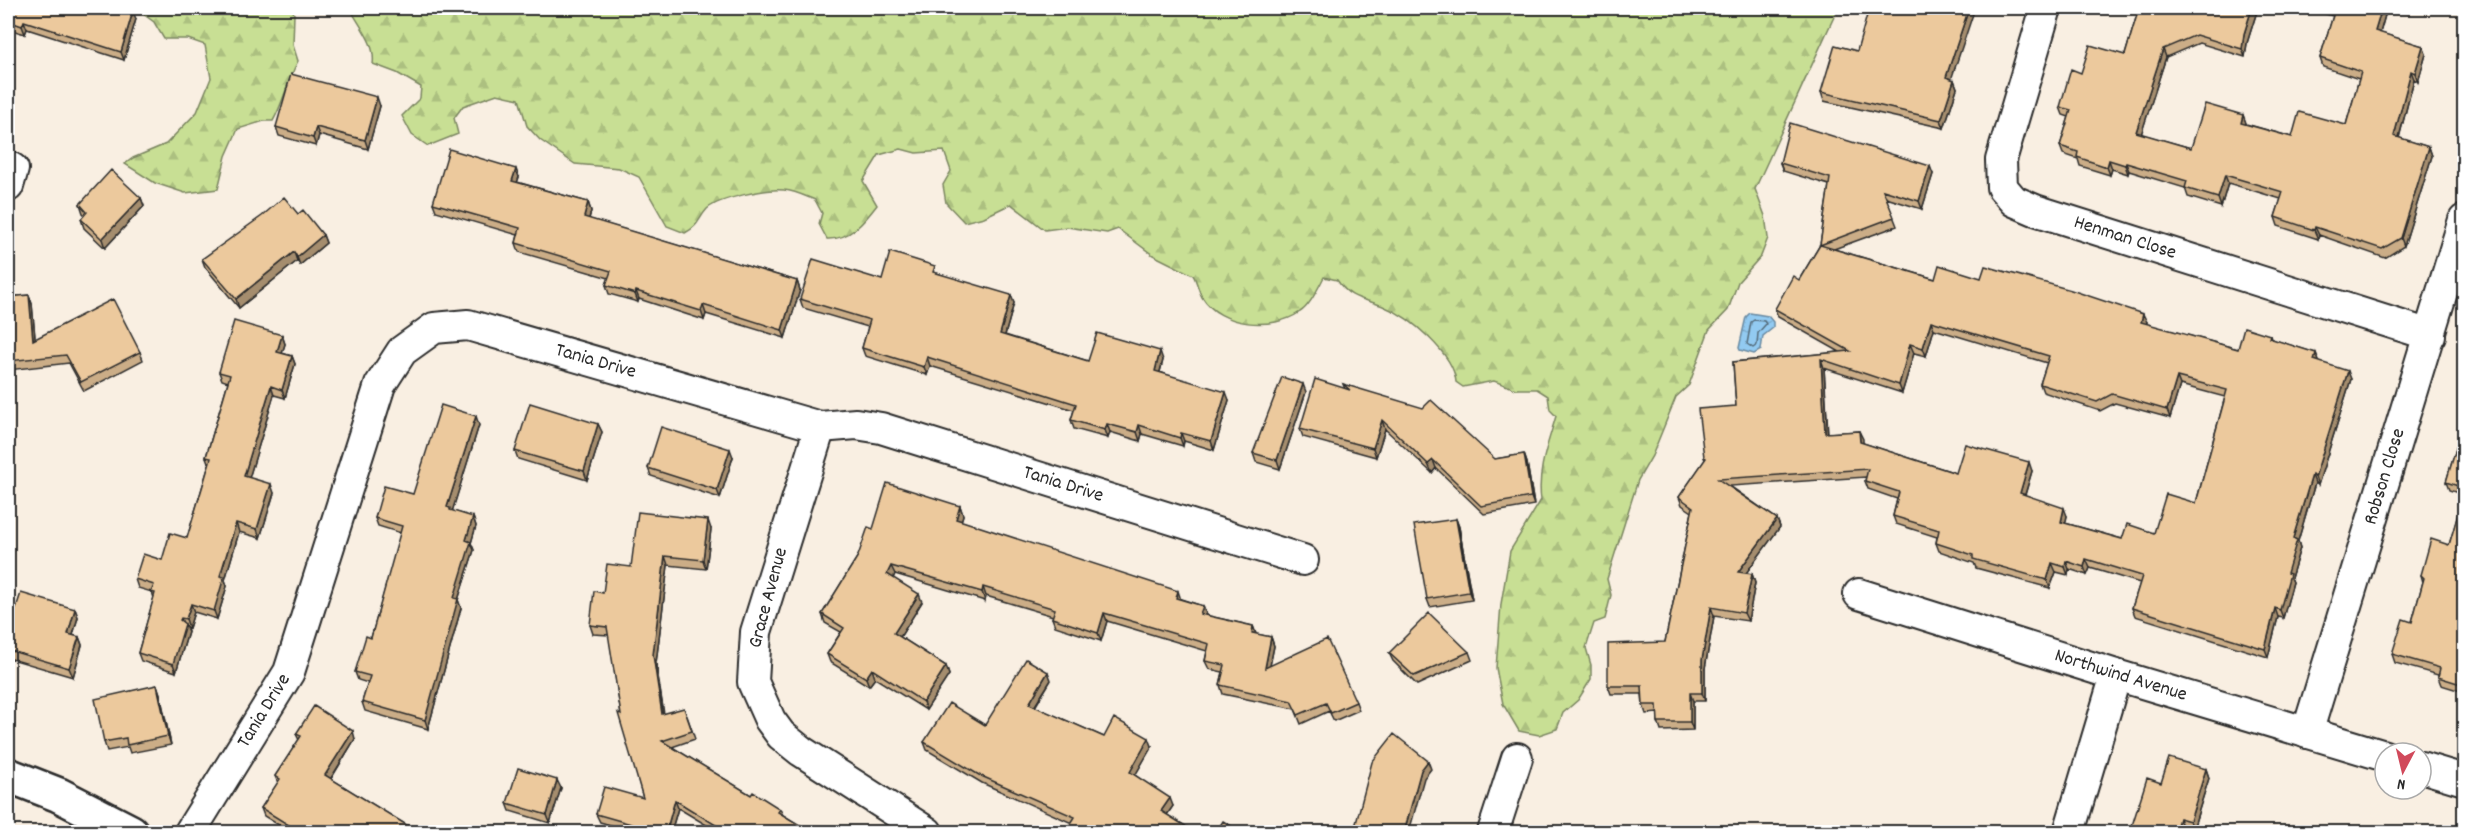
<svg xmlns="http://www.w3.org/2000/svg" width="2472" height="840" viewBox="0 0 2472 840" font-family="Dekko,sans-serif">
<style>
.forest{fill:url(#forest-firs);stroke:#7a8560;stroke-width:1.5}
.water{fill:url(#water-ripples);stroke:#698aa2;stroke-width:1.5}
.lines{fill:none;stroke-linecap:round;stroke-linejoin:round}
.shore{stroke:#546b7a;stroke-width:1.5}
.street-casing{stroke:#2b2b2b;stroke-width:34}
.secondary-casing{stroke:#2b2b2b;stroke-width:38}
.street{stroke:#fff;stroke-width:30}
.secondary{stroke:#fff;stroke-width:33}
.wall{fill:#cbad87;stroke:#2b2b2b;stroke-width:1.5;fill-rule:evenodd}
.shaded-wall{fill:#a58d6e;stroke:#2b2b2b;stroke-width:1.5}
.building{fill:#ecc99d;stroke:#2b2b2b;stroke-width:1.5;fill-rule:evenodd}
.labels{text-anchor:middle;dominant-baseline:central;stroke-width:4.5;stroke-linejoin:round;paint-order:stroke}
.street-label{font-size:20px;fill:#2b2b2b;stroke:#fff}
</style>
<defs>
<pattern id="forest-firs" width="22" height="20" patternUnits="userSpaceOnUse" patternTransform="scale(1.5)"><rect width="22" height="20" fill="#c8df94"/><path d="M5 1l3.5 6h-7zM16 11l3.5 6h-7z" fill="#acc080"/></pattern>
<pattern id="water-ripples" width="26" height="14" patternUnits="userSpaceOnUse" patternTransform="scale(1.5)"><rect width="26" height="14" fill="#92caf1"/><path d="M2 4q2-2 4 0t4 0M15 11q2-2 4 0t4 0" fill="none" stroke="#7eaecf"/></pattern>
</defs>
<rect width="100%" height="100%" fill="#f9efe2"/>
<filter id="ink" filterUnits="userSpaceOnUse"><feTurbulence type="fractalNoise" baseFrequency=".0167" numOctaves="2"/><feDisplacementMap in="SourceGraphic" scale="12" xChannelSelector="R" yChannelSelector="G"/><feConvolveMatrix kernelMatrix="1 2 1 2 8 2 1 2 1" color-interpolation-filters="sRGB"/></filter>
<g filter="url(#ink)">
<path class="forest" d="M135,8H292L294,14L293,45L298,61C287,81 284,102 273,121H264L238,129L226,156L218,189L185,193L155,183L125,164L133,158L166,144L197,112L211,78L205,45L188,39H164L154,22Z
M350,8H1838L1755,189L1765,216L1768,238L1761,256L1738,282L1728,310L1709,330L1689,385L1676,397L1652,456L1638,480L1607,579L1611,595L1605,619L1594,623L1586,648L1591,665V679L1578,700L1563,713L1557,729L1539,735L1519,731L1503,704L1496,668L1501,604L1510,551L1541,500C1537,470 1548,444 1556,416L1550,410L1548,396L1537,389H1516L1494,381L1463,387L1456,382C1454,354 1410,317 1385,307C1364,298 1351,301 1337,280L1324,277C1318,288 1310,306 1300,312C1273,331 1220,327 1202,297C1198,290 1197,281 1193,275L1153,255L1118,229L1107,233L1067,227L1045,230L1011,204L984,217L964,222L946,203L943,185L951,171L944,151L916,153L901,149L879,155L863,181L877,205C864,222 850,240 827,239L819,224L822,213L815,200C805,196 795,191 784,190C768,188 719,198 707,209C698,219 699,226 685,233L667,226L639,177L619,168L575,164L540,140L527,126L519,99L497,94L463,106L454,118L458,134L428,146L412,135L402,116L420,98L421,87L397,73L373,64C376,43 359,26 350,8Z"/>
<path class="water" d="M1750,313L1768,316L1773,322V328L1763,336L1761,350L1754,354L1740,350L1739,348L1746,317Z"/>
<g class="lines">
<path class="shore" d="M1754,320L1764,321L1766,324L1758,333L1757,345L1753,348L1747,344L1751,322Z"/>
<defs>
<g id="street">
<path id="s1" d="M2046,8L2001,160L2002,187L2014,201L2035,210L2430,335"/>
<path d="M8,166L13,169L8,186"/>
<path d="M820,427L756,632L753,682L770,720L781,735L801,751L927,832"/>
<path id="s2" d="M1859,594L2116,675L2385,756"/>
<path id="s3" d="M2307,733L2464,220"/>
<path d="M2421,767L2464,780"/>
<path id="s4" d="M190,832L289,672L380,385L402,351L434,328L468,325L820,427L856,424L881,428L1303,560"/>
<path d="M1493,832L1517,758"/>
<path d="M2069,832L2116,675"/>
</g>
<path id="secondary" d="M8,775L59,795L131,832"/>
</defs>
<use href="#street" class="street-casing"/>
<use href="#secondary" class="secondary-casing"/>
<use href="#street" class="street"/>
<use href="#secondary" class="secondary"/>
</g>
<path class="wall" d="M8,8L136,19L124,60L27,29L25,34L8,29Z
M2139,8H2258L2247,43L2245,57L2199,43L2166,57L2141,134L2191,148L2243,115L2246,124L2292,137L2346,125L2359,79L2323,67L2320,58L2333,16L2306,8H2387L2380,33L2423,46L2426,54L2418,82L2414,79L2399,138L2429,147L2432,156L2404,246L2385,258L2319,235L2318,239L2278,226L2275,217L2281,199L2228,183L2221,207L2188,197L2185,188L2129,171L2128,174L2112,169L2110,175L2080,166L2078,159L2063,154L2060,146L2069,117L2063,115L2060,107L2081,73L2125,55Z
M1951,79L1954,80L1957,88L1944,128L1824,101L1821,92Z
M380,106L368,149L319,135L316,146L279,136L276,127Z
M1780,163L1933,174L1922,209L1886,198L1897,226L1834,249L1935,279L1981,278L2147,322L2146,324L2238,349L2270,335L2271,339L2316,353L2319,362L2351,379L2318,485L2315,483L2298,541L2300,548L2291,578L2293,582L2283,618L2278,617L2268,657L2135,616L2132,608L2140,583L2090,568L2087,575L2069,569L2068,575L2056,572L2050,588L1976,568L1974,563L1939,551L1936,543L1937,537L1896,524L1893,516L1897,499L1868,489L1865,481L1866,477L1730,486L1777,519L1780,527L1746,573L1752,574L1755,583L1748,621L1714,616L1705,668V701H1693V730L1661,731L1658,722V713L1646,714L1643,705L1642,694H1611L1608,686L1665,642L1692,512L1682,505L1679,497L1705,460L1704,457L1736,406L1733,362L1840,352L1778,317L1775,309L1799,280L1820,245L1829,185L1783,171ZM1934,329L2047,363L2040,384L2043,392L2100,411L2115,403L2170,418L2180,385L2225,397L2196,503L2154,533L2122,539L2065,523L2067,516L2025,495L2032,471L1956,473L1863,443L1859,431L1828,433L1824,368L1902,393L1914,353L1926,356Z
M519,177L517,182L588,202L591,211L589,219L797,281L800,290L785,338L706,314L704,320L639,299L638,302L609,294L606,285L609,278L519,252L516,243L518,235L436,211L433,203Z
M141,198L144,206L105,248L84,228L81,219L85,215L83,213L80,204Z
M298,214L323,235L326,243L300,265L297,261L239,308L205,267L202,259Z
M937,273L1014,303L1005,335L1088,361L1163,360L1160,372L1229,400L1214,450L1184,441L1183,446L1142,434L1140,441L1110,432L1108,438L1074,429L1071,420L1074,410L930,366L927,375L865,356L862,348L868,327L803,308L800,299Z
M29,295L32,304L35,339L140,352L143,360L84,391L69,363L8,370V297Z
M282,335L285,344L282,353L292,356L295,364L285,398L274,395L249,478L274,493L260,538L239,532L225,580L227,586L217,619L194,612L189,628L186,627L188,632L176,672L141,661L138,653L154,598L152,592L138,588L135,579L162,560L187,538L209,465L206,457L228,382L222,380L219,372Z
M1343,384L1495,459L1524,454L1527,463L1534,505L1484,514L1436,468L1432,473L1385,429L1376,457L1303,437L1300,429L1345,389Z
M1306,392L1280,469L1256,462L1253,453Z
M2464,422V692L2441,685L2438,677V675L2395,663L2392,654L2412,622L2423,582L2421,575L2449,545L2464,495L2449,490L2446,482Z
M598,424L602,432L587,480L518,459L515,451Z
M479,425L452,511L473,517L476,526L471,543L474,550L458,600L461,608L428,729L365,711L362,702L368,683L358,680L355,672L371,638L401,533L378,526L375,518L413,494Z
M733,457L720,498L651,476L648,468Z
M960,506L963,515L961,521L1181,599L1203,606L1205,615L1253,626L1256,634L1271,637L1274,646L1270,665L1356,702L1359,710L1334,721L1329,711L1301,724L1295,709L1223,694L1220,685L1223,672L1209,669L1205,661L1207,651L1107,621L1101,641L1055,626L1052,618L1053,616L986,596L985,601L895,574L893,578L922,602L900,637L946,666L949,675L926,710L875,678L869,686L830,662L827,654L841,632L825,623L822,614L858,556L873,529Z
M1456,519L1459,527L1472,600L1430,607L1427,599Z
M711,529L706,569L668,565L656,663L664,714L687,716L695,739L672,747L751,795L780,809L783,815L811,832H718L678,808L671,832H635L600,822L596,814L643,798L621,715L609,635L593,634L590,625L603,593L631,567Z
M8,609L15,611L75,609L78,617L73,635L79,637L82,645L73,677L8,658Z
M1469,652L1472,660L1417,685L1393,661L1389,653Z
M1051,680L1035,707L1104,737L1152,746L1135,775L1173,806L1167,815L1195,832H1070L1068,828L1072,823L982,783L927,750L924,742L985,725Z
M157,685L160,694L171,745L130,753L128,747L107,751L104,742Z
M296,734L355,739L331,779L418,832H290L264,816L261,808L278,783L275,776L299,740Z
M2206,769L2209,778L2193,829L2182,826L2180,832H2130L2161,783Z
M561,788L550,823L510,811L507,803Z"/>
<path class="shaded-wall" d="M1969,8H1975L1949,86L1946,77Z
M2252,8H2258L2247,43L2245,57L2242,49L2244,34Z
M2382,8H2387L2378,40L2375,31Z
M133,11L136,19L124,60L121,52Z
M24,21L27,29L25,34L22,26Z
M2423,46L2426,54L2418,82L2415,73Z
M2163,49L2166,57L2139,141L2136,132Z
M2411,71L2414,79L2397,145L2394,136Z
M1954,80L1957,88L1944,128L1941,120Z
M377,97L380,106L368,149L365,140Z
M2243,115L2246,123L2244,131L2241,123Z
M316,127L319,135L316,146L313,138Z
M2429,147L2432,156L2404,246L2401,238Z
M2109,160L2112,169L2110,175L2107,167Z
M2126,163L2129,171L2128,174L2125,165Z
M1930,166L1933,174L1922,209L1919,201Z
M516,169L519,177L515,189L512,181Z
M2225,175L2228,183L2221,207L2218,198Z
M141,198L144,206L105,248L102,239Z
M588,202L591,211L587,226L584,217Z
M2315,227L2319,235L2318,239L2314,230Z
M323,235L326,243L300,265L297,257Z
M294,252L297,261L239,308L236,299Z
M797,281L800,290L785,338L782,330Z
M636,291L639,299L638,302L635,294Z
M29,295L32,304L36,348L33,340Z
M1011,295L1014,303L1003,342L1000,334Z
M703,305L706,314L704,320L701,311Z
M2143,314L2147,322L2144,331L2141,322Z
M1931,321L1934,329L1926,356L1923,348Z
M282,335L285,344L280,360L277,352Z
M1910,344L1914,353L1902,393L1899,385Z
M1160,351L1163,360L1158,379L1155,371Z
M2316,353L2319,361L2317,369L2314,360Z
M292,356L295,364L285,398L282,390Z
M927,357L930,366L927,375L924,367Z
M1821,359L1824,368L1828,442L1825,433Z
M2348,371L2351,379L2318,485L2315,477Z
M2177,377L2180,385L2170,418L2167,410Z
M1303,384L1306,392L1280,469L1277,460Z
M271,386L274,395L247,485L244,476Z
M1226,392L1229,400L1214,450L1211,441Z
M476,416L479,425L452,512L447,507Z
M1382,420L1385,429L1376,457L1373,448Z
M598,424L602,432L587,480L584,471Z
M1107,424L1110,432L1108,438L1105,430Z
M1139,425L1142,434L1140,441L1137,432Z
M1859,431L1863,439V450L1860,442Z
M1181,433L1184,441L1183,446L1180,438Z
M730,449L733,457L720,498L717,490Z
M1524,454L1527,463L1534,505L1531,497Z
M1433,460L1436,468L1432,473L1428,464Z
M2029,462L2032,471L2023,501L2020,493Z
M2312,475L2315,483L2298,541L2300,548L2291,578L2293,582L2283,618L2280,610L2293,538Z
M271,484L274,493L260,538L257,529Z
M960,506L963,515L959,528L956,519Z
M2064,508L2067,516L2064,530L2061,522Z
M473,517L476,526L471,543L474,550L458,600L461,608L428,729L425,720L454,598L466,540Z
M1456,519L1459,527L1472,600L1469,592Z
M1777,519L1780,527L1741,580L1738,572Z
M708,520L711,529L706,569L703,560Z
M236,523L239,532L225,580L227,586L217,619L214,611L220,576Z
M665,556L668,565L656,663L665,723L662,714L653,655Z
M2086,559L2090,568L2087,575L2084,567Z
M2066,561L2069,569L2068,575L2065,567Z
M2052,563L2056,572L2050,588L2047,580Z
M891,566L895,574L891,583L887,574Z
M1752,574L1755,583L1748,621L1744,613Z
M983,587L986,596L985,601L982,592Z
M1178,591L1181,600L1176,598Z
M919,594L922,602L897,642L894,633Z
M191,604L194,612L189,628L186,619Z
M1203,606L1206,614L1203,623L1200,614Z
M1711,607L1714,616L1705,668V701L1702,693V660Z
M2275,608L2278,617L2268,657L2265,649Z
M75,609L78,617L71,642L68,634Z
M1104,613L1107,621L1101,641L1098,633Z
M181,618L184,626L185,624L188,632L176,672L173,664L180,620Z
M1253,626L1256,634L1252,633Z
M2464,634V652L2461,647Z
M79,637L82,645L73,677L69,668Z
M1271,637L1274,646L1268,676L1265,668Z
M946,666L949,675L926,710L923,702Z
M872,669L875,678L869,686L866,678Z
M1048,672L1051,680L1031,712L1029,704Z
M157,685L160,694L171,745L168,736Z
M1690,693L1693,701V730L1690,722Z
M353,731L355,739L328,783L325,775Z
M1149,738L1152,746L1133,779L1130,772Z
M1428,761L1431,769L1424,778L1409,832H1404L1421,770Z
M2206,769L2209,778L2193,829L2190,821Z
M557,780L561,788L550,823L547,815Z
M1170,798L1173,806L1164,819L1161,811Z
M675,800L678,808L671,832H666Z
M2179,818L2182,826L2180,832H2175Z"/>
<path class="building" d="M8,8H123L133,11L121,52L24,21L22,26L8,21Z
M1869,8H1969L1946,77L1954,80L1941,120L1821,92L1835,45L1857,51Z
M2139,8H2252L2244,34L2242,49L2196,35L2163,49L2136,132L2191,148L2205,104L2243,115L2241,123L2292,137L2299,112L2346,125L2361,72L2320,58L2335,9L2330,8H2382L2375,31L2423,46L2415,73L2411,71L2394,136L2429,147L2401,238L2382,249L2315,227L2314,230L2275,217L2283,192L2225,175L2218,198L2185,188L2187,181L2126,163L2125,165L2109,160L2107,167L2077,157L2078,152L2060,146L2071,110L2060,107L2071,69L2081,73L2090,45L2125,55Z
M291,74L377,97L365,140L316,127L313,138L276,127Z
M1790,123L1930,166L1919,201L1883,190L1894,217L1820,245L1935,279L1939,265L1981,278L1985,266L2071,290L2143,314L2141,322L2238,349L2244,327L2270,335L2269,338L2316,353L2314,360L2348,371L2315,477L2312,475L2293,538L2297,540L2287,573L2290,574L2280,610L2275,608L2265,649L2132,608L2142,576L2086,559L2084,567L2066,561L2065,567L2052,563L2047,580L1973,559V555L1936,543L1939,530L1893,516L1899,492L1865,481L1868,469L1718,479L1777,519L1738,572L1752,574L1744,613L1711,607L1702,660V693H1690V722H1658L1657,705H1643L1642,686H1608V644L1665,642L1693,507L1679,497L1706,458L1704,457L1698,409L1736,406L1733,362L1850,351L1775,309L1793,276L1799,280L1820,245L1830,178L1780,163ZM1931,321L2049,356L2040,384L2097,402L2112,394L2167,410L2177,377L2227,390L2196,503L2166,494L2154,533L2127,524L2122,539L2061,522L2064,508L2020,493L2029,462L1965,444L1956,473L1860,442L1859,431L1825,433L1821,359L1899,385L1910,344L1923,348Z
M449,149L516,169L512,181L588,202L584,217L797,281L782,330L703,305L701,311L636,291L635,294L606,285L611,271L516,243L520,228L433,203Z
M111,170L141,198L102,239L81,219L87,212L80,204Z
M284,197L298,214L303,210L323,235L297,257L294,252L236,299L202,259L262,216Z
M890,252L935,266L933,272L1011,295L1000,334L1088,361L1097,333L1160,351L1155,371L1226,392L1211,441L1181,433L1180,438L1139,425L1137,432L1107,424L1105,430L1071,420L1076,404L927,357L924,367L862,348L870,320L800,299L813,259L882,280Z
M29,295L33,340L113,299L140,352L81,382L66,355L8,361V297Z
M234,321L282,335L277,352L292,356L282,390L271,386L244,476L271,484L257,529L236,523L220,576L224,577L214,611L191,604L186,619L181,618L180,620L185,624L173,664L138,653L155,593L151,592L154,585L135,579L143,554L162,560L170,533L187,538L211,458L206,457L230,375L219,372Z
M1282,377L1303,384L1277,460L1253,453Z
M1315,379L1350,390L1343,384L1423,408L1431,400L1495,459L1524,454L1531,497L1481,506L1433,460L1428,464L1382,420L1373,448L1300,429Z
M530,403L598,424L584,471L515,451Z
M441,405L476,416L447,507L450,508V510L473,517L466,540L471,542L454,598L458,599L425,720L362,702L370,676L355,672L366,636L371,638L402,526L375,518L384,486L413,494Z
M2464,422V488L2446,482Z
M661,427L730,449L717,490L648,468Z
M887,483L960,506L956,519L1178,591L1176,598L1203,606L1200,614L1253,626L1252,633L1271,637L1265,668L1327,639L1356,702L1331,713L1326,703L1298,715L1291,701L1220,685L1225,665L1205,661L1209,644L1104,613L1098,633L1052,618L1055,609L983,587L982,592L891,566L887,574L919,594L894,633L946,666L923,702L872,669L866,678L827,654L844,628L822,614L858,556L868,527L873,529Z
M2464,493V634L2461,647L2464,648V685L2438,677L2440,668L2392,654L2403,619L2412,622L2424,578L2421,575L2431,539L2449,545Z
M638,512L708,520L703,560L665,556L653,655L662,714L684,708L692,731L662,741L751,795L753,792L780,809L778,812L811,832H727L675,800L666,832H653L652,830L596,814L604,787L643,798L618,713L621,715L607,627L590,625L594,591L603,593L607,564L631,567Z
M1456,519L1469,592L1427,599L1414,525Z
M21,593L75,609L68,634L79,637L69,668L8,650V609L15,611Z
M1429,613L1469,652L1414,676L1389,653Z
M1026,659L1048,672L1029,704L1104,737L1114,718L1149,738L1130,772L1170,798L1161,811L1195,832H1075L1068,828L1075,817L979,775L924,742L949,703L985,725Z
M157,685L168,736L127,745L126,738L104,742L95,699Z
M314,706L353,731L325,775L418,832H300L261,808L280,779L275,776L301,736L296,734Z
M1394,734L1428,761L1421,770L1404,832H1342L1345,828L1354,831L1372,762Z
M2169,758L2206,769L2190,821L2179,818L2175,832H2130L2147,778L2161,783Z
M518,768L557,780L547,815L507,803Z
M1223,821L1241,832H1216Z"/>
</g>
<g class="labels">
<g class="street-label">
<text stroke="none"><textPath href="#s1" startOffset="321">Henman Close</textPath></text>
<text stroke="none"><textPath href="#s4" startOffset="736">Tania Drive</textPath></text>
<text stroke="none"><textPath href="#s3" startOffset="268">Robson Close</textPath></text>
<text stroke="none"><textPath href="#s4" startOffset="1222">Tania Drive</textPath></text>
<text transform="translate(769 598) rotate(-75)">Grace Avenue</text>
<text stroke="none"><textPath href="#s2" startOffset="274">Northwind Avenue</textPath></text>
<text stroke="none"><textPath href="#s4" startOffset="142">Tania Drive</textPath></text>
</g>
</g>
<rect width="2472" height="840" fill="none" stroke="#fff" stroke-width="30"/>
<rect x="15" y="15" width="2442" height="810" fill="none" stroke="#2b2b2b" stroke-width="2" filter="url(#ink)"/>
<g transform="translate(2403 771) rotate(187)"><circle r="28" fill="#ffffff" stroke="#aaaaaa" stroke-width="1.5"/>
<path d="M0-4.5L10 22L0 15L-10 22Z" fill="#d1495b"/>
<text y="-9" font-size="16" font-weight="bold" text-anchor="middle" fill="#2b2b2b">N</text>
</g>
</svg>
